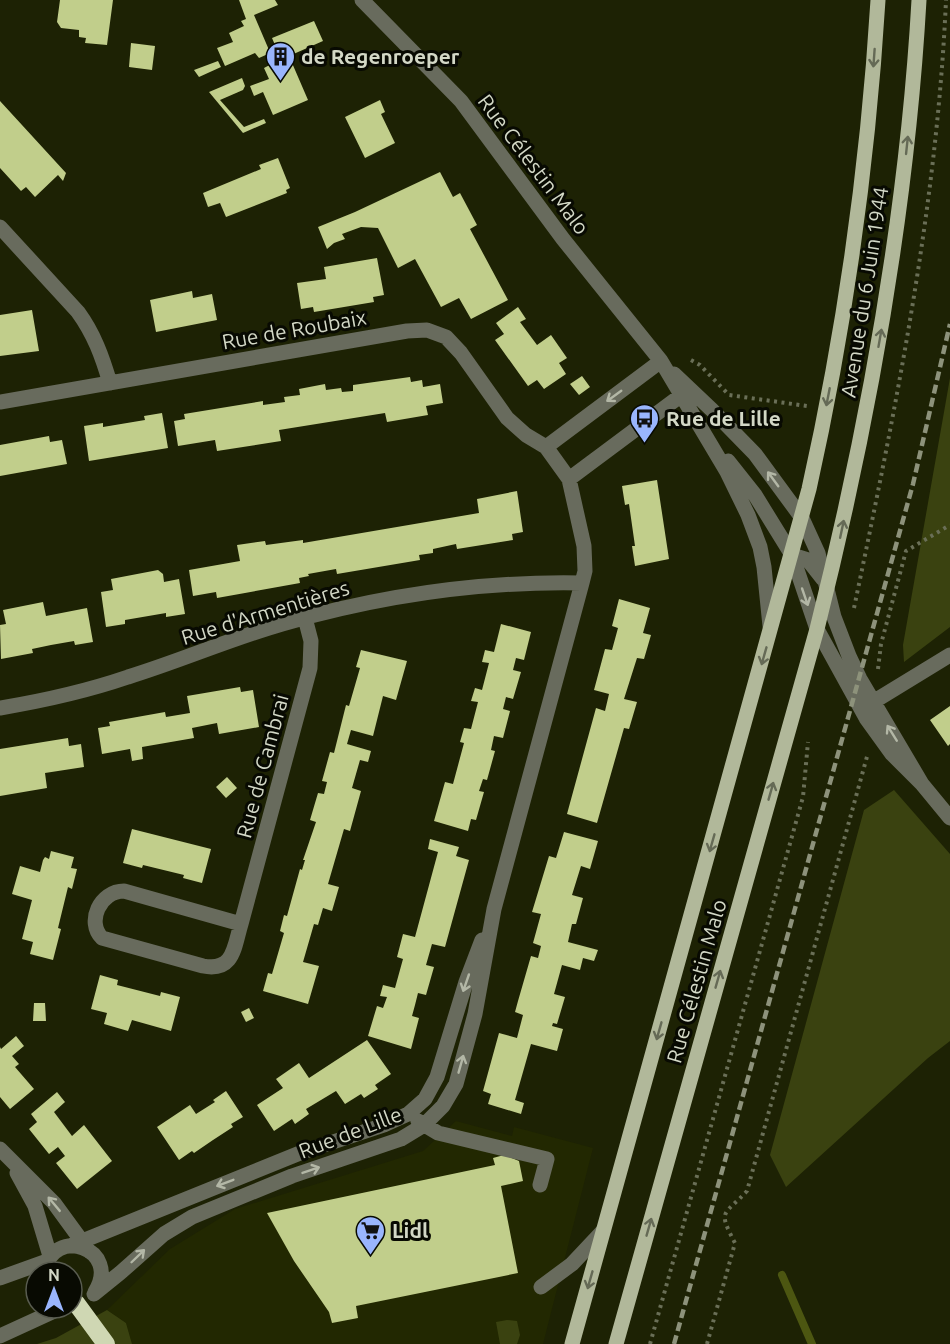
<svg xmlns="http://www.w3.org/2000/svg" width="950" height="1344" viewBox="0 0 950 1344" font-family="Ubuntu,sans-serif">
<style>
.built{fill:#222801}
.green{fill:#3a4210}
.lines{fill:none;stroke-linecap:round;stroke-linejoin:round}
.stream{stroke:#4c5611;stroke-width:8}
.building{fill:#c1ce8b}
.path{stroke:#6a6f57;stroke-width:4;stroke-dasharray:3 4.5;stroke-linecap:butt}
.minor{stroke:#686b5d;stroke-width:15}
.major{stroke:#b1b89a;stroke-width:15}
.highway{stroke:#cfd7b3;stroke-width:18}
.rail{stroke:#8d927b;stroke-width:4.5;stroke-dasharray:9 4.5;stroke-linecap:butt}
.oneway{stroke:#656a56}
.oneway2{stroke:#b3b7a6}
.labels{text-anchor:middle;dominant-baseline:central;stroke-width:6;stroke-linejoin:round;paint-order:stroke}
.poi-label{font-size:21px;font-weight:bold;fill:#d3d8c6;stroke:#080a02;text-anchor:start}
.street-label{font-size:21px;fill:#d3d8c6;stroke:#080a02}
</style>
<rect width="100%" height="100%" fill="#1d2204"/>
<path class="built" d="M456,1121L512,1136L514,1127L593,1148L543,1344H132L126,1323L107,1310L170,1249L235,1209L423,1151Z"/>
<path class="green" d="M950,378V627L904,662L903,645Z
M894,790L950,854V1041L928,1058L786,1187L770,1155L864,810Z
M107,1310L126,1323L132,1344H37L56,1338Z
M507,1320L517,1321L520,1335L517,1344H500L496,1322Z"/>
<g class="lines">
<path class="stream" d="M782,1275L812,1344"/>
</g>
<path class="building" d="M60,0H113L107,45L85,43L86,38L79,37V30L61,28L57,22Z
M239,0H275L278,5L254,15L269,50L268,54L259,58L255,53L225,66L217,48L233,42L229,33L244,26L241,21L246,19Z
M314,21L323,41L289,56L308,100L273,115L263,92L254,96L250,86L269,79L264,68L281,59L272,38Z
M131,43L155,46L152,70L129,67Z
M218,61L221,67L199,77L194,70Z
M242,78L245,86L243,90L220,100L244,127L264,119L266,123L243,133L209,92Z
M380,100L385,112L381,114L395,143L365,158L345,117Z
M0,101L66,173L63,181L58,175L35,197L26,187L21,191L0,168Z
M278,158L290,188L286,190L287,193L226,217L220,203L208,207L203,193L261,169L259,165Z
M440,172L453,197L460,193L477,225L470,229L508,300L471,319L459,298L441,307L415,259L398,268L378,228L361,227L342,234L345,239L334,243L327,249L318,227L355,212Z
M377,258L384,295L373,297L374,302L314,312L313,307L301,309L297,283L326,279L324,267Z
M192,291L193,298L212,294L217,320L156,332L150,300Z
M518,307L526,319L520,322L537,345L551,335L567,358L559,363L566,374L544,389L537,380L528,386L495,340L504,334L496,323Z
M32,310L39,351L0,356V315Z
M582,376L590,387L579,395L570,384Z
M410,377L411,382L422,380L423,387L440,384L443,403L426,406L428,415L387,422L385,413L279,430L281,441L217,451L215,440L178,446L174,421L185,419L184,414L263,401V405L285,402L284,397L300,395L299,389L325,384L326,390L341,388L342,392L353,391V385Z
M162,413L168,448L89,461L84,426L103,423V427L145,420L144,416Z
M49,436L50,442L62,440L67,464L0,476V445Z
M657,480L669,559L635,566L632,546H635L629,504L625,505L622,486Z
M517,491L523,532L512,534L513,540L457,549L456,544L433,549V553L419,555L420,560L337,574L336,569L308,574L309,576L299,578L300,583L245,593L217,598L216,592L193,596L189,570L240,561L237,545L265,541L266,545L303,540V543L479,513L477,499Z
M158,570L163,574L164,582L179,579L185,614L166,617V613L125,620V624L106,627L101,592L113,590L111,579Z
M619,599L650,608L643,633L651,635L644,659L637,658L624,699L637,702L629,729L624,728L597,823L567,814L596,708L605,711L609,694L594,690L605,649L612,650L618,628L612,626Z
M43,602L46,616L87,608L93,642L75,645L74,641L51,645L32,649L33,653L1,659L0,625L6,624L3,610Z
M501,624L531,632L524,660L516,658L513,670L521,672L513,699L506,697L503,709L510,711L503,738L494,736L491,750L495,751L487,780L483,779L479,791L484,792L476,820L471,819L468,831L434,821L445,782L453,784L464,743L460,742L464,728L471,729L478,702L471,701L475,688L482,690L489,663L482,662L485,650L494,652Z
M361,650L407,661L396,700L383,696L373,736L351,730L347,744L371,751L368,762L360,760L352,788L361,791L350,831L344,829L328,884L339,887L332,911L323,908L318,925L314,924L303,962L319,966L308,1004L263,991L268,973L272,974L284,933L280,931L284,915L287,916L300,869L302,870L305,860H303L316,822L310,820L318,793L324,794L327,782L322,781L330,752L334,753L346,705L349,706L360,668L356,667Z
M240,687L241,692L253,690L259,727L219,734L217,723L192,728L194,738L142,747L143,759L132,761L130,749L102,754L98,728L110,726L109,722L165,712L166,717L190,713L187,696Z
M950,706V744L948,746L930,720Z
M68,738L69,746L81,744L84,767L45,773L47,788L0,796V749Z
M227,777L237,788L226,798L216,787Z
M132,829L211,849L202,883L183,878L184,875L143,865L142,868L123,863Z
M564,832L598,841L590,869L581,866L572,895L583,898L576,924H572L568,942L598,950L594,961L583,958L580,970L562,965L554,994L565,997L557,1024L553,1023L552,1026L563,1029L557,1051L531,1044L515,1100L524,1103L521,1114L488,1104L491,1094L483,1091L499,1033L517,1038L523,1015L515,1012L518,1001L531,956L538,958L541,946L533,943L541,914L532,912L549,856L556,858Z
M430,839L459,847L456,856L469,860L445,947L432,944L426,965L434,967L426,995L418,993L415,1005L412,1016L419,1018L411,1049L368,1036L377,1006L383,1008L387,997L380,996L383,985L395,988L403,959L397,957L403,934L415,937L438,852L428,849Z
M51,851L74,857L71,868L77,869L72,889L68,887L58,928L61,929L53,960L30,954L33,942L22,939L32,900L12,894L20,866L40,872L43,860L45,857L49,859Z
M100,975L118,980L117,985L160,996L161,992L180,997L171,1031L132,1020L128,1031L104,1024L107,1013L91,1009Z
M34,1003H45L46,1021H33Z
M249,1008L254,1018L246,1022L241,1012Z
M16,1036L24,1046L12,1056L19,1064L15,1067L34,1089L10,1109L0,1097V1047L1,1049Z
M367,1040L391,1074L375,1085L378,1089L364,1098L361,1094L345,1104L336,1091L306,1109L309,1114L295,1124L292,1119L274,1131L257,1105L283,1088L276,1079L299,1063L309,1078Z
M226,1091L243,1117L231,1124L233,1127L213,1140L194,1153L192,1151L179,1160L157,1127L190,1105L196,1114L215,1102L213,1100Z
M57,1092L65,1102L54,1112L72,1136L84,1125L112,1161L77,1189L56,1163L65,1156L58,1147L49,1154L29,1129L37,1122L31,1114Z
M504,1155L519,1161L523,1181L501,1186L518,1273L356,1306L358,1318L332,1323L329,1312L294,1261L267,1213L495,1165L493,1158Z"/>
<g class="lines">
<path class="path" d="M691,360L700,365L729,395L807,406
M854,608C896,407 937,206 946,0
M878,669L881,644L906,551L950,525
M650,1344L803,797L808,742
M707,1344L735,1243C717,1209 724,1216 747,1191L868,753"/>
<path class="minor" d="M362,0L461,101L563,239L661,361L727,472L748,515L760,547L764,567L770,626
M0,227L78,312C94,334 102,356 110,383
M674,374L712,410L755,454L802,518L818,553L834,617L849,656L860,679L922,784
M0,402L407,331L427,330L446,337L461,353L507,418L526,435L546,447L569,479L584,546L585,571L582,583L494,909L475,1014L456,1084L443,1106L424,1125L401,1139L292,1176L192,1217L164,1234L120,1273L94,1294
M546,447L661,361
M728,461L755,495L792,555L817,629L866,718L892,754L922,784L950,818
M569,479L687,391
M792,555L808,560L823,579
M873,702L950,655
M0,708C42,701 87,691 128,677C180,661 230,639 282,624C379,596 481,581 582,583
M241,924L124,891C100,891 86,922 102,938L203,966C234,972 234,947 241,924L310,668L311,641L305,618
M418,1121L438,1133L547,1159L540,1185
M0,1149L54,1203L89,1251
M17,1173L35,1206L50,1256
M70,1246L300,1153L384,1125L408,1114L425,1099L437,1077L466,982L482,940
M44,1272C53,1224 122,1249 95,1292
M0,1278L47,1261
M541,1287L572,1264L603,1231
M0,1336L61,1308"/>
<path class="major" d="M572,1344L809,489C845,328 868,165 878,0
M616,1344L817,629C869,422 907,213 919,0"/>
<path class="highway" d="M76,1303L106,1344"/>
<path class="rail" d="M674,1344L913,484L950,324"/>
</g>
<defs><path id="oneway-shaft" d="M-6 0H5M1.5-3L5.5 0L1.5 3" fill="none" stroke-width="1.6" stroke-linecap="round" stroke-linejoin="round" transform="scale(1.5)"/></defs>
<g class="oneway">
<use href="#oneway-shaft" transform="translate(874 58) rotate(94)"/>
<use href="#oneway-shaft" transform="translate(907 145) rotate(-84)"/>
<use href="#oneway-shaft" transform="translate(880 338) rotate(-80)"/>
<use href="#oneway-shaft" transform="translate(828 397) rotate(101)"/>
<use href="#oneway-shaft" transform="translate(842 529) rotate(-78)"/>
<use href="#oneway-shaft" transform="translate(764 656) rotate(106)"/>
<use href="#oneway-shaft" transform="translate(771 791) rotate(-74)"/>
<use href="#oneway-shaft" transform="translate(712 843) rotate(106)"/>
<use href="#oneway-shaft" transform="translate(718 979) rotate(-74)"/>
<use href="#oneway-shaft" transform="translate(659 1031) rotate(106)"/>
<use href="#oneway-shaft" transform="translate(649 1227) rotate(-74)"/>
<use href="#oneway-shaft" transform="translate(590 1280) rotate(106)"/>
</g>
<g class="oneway2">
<use href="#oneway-shaft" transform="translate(614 396) rotate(144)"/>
<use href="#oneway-shaft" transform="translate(773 479) rotate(-126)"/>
<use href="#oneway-shaft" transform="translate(805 597) rotate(71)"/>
<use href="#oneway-shaft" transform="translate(892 733) rotate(-122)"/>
<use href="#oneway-shaft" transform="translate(466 983) rotate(109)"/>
<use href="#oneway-shaft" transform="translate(461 1064) rotate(-74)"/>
<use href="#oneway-shaft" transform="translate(311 1170) rotate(-19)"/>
<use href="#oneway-shaft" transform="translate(225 1183) rotate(159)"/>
<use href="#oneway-shaft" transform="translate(54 1204) rotate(-130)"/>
<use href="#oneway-shaft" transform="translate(138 1256) rotate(-44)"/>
</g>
<defs>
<symbol id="building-pin" viewBox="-11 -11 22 30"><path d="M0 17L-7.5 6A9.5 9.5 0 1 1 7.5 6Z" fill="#99b5fd" stroke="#080a02"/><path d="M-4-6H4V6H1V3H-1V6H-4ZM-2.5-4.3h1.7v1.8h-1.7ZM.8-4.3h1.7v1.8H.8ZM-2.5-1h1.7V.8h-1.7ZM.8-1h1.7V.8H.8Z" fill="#111"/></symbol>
<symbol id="bus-pin" viewBox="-11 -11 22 30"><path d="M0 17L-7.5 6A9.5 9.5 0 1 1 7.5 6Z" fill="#99b5fd" stroke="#080a02"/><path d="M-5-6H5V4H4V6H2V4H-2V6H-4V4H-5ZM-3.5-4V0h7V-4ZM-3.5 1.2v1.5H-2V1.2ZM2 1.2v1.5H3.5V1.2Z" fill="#111"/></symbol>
<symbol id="supermarket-pin" viewBox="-11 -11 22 30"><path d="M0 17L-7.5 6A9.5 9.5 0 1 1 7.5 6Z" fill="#99b5fd" stroke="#080a02"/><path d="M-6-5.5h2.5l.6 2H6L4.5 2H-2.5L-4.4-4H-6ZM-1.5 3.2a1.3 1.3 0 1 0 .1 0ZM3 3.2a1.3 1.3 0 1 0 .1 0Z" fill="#111"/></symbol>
</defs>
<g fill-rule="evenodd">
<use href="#building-pin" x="264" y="40" width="33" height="45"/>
<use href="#bus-pin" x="628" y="402" width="33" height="45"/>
<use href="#supermarket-pin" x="354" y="1214" width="33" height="45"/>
</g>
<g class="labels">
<g class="poi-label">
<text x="301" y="56">de Regenroeper</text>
<text x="666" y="418">Rue de Lille</text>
<text x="392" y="1230">Lidl</text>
</g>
<g class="street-label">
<text transform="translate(534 164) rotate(53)">Rue Célestin Malo</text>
<text transform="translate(864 292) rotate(-81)">Avenue du 6 Juin 1944</text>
<text transform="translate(294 329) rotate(-10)">Rue de Roubaix</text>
<text transform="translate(265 612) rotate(-17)">Rue d'Armentières</text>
<text transform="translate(262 766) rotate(-75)">Rue de Cambrai</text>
<text transform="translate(696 981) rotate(-74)">Rue Célestin Malo</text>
<text transform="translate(350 1132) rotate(-21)">Rue de Lille</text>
</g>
</g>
<g transform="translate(54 1290)"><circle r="28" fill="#080a02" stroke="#595c50" stroke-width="1.5"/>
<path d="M0-4.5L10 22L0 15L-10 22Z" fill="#99b5fd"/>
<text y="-9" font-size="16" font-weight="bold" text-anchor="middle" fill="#d3d8c6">N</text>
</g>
</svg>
